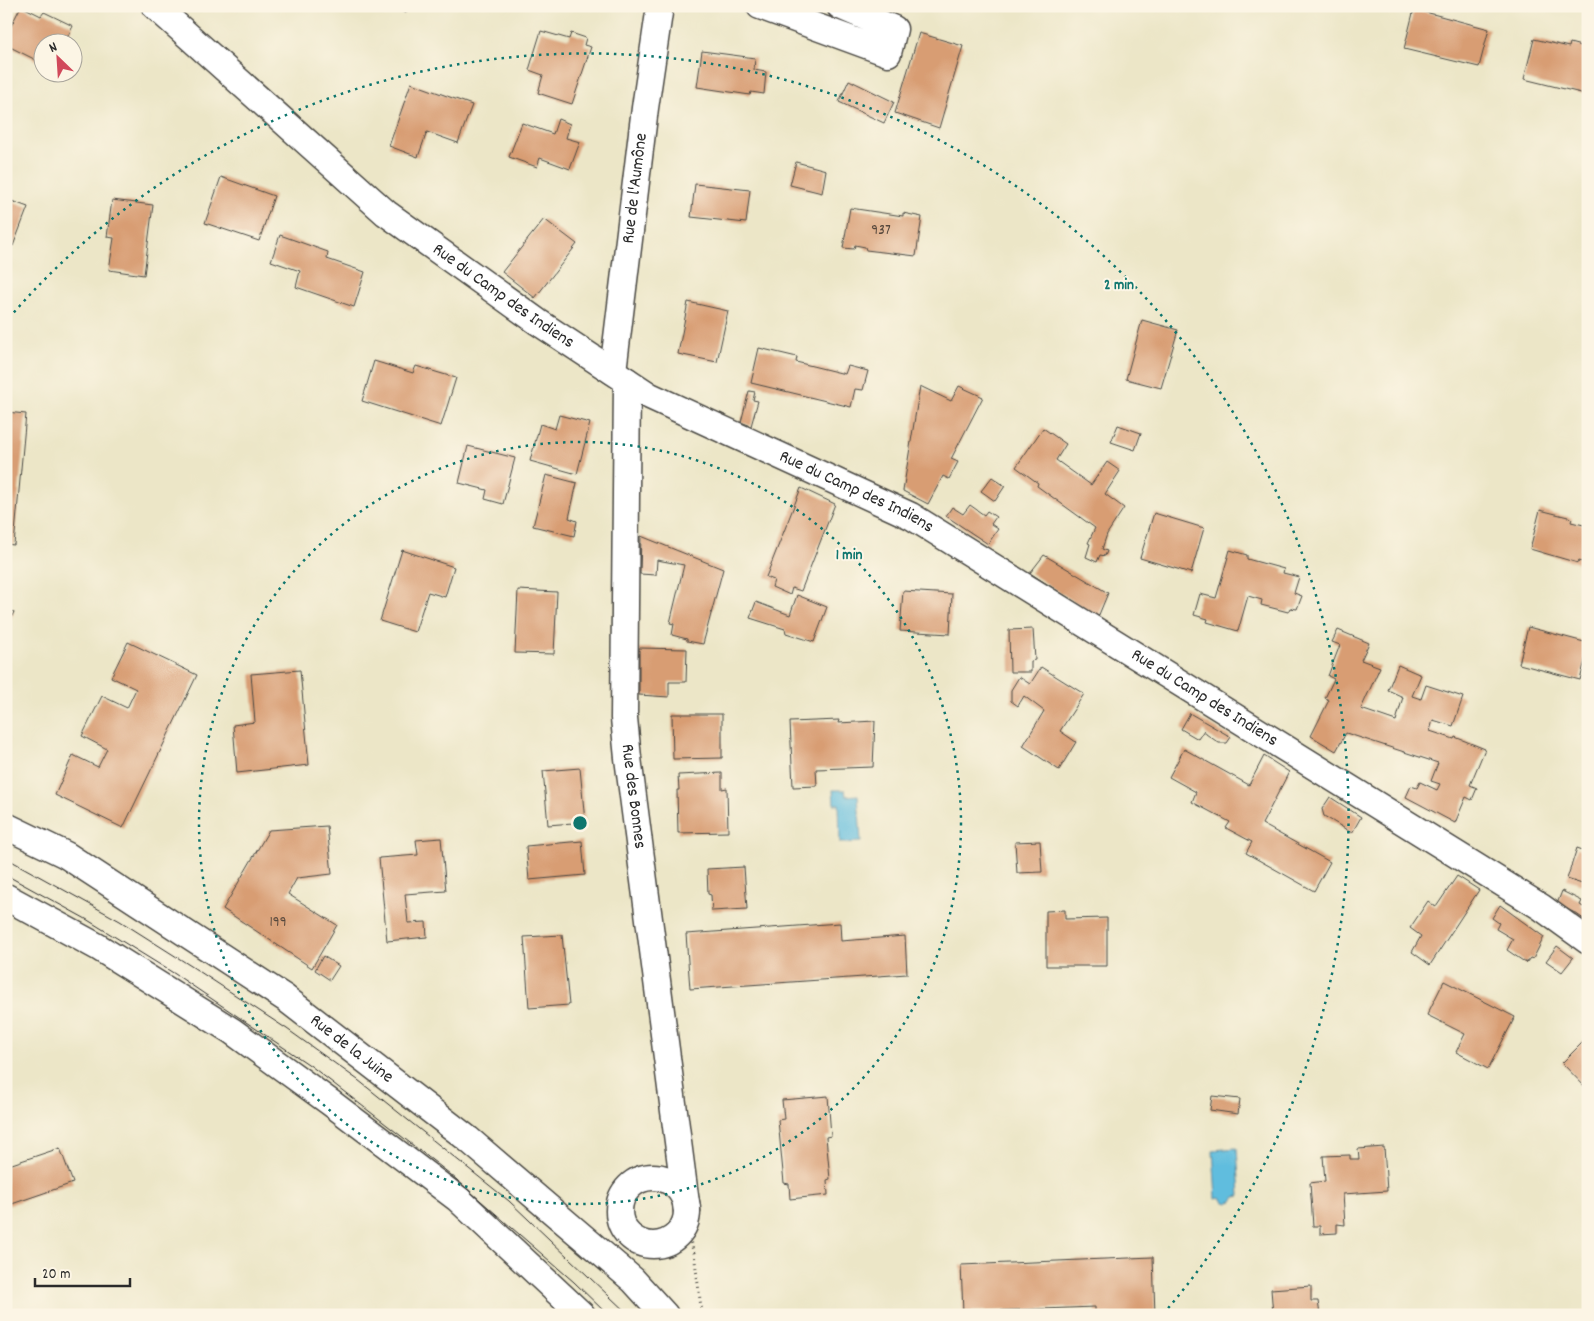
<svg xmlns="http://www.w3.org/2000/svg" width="1594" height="1321" viewBox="0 0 1594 1321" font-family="Dekko,sans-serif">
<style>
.water{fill:#61bdde;stroke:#467484}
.building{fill:#d89d73}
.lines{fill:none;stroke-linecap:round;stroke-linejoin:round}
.street-casing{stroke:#484742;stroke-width:29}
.path{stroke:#484742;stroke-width:3;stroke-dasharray:1 4;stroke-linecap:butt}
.street{stroke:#fff;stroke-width:26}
.tram{stroke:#2b2b2b;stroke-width:1}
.ring{fill:none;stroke:#0f766e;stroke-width:2.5;stroke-dasharray:2.5 5}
.labels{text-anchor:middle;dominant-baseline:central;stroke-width:4;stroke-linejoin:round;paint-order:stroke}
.number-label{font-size:15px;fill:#56483d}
.street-label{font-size:18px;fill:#2b2b2b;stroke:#fcf5e5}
.centre{fill:#0f766e;stroke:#fcf5e5;stroke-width:2.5}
.ring-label{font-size:15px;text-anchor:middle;font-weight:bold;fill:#0f766e;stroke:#fcf5e5;stroke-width:4;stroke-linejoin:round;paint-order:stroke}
</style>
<rect width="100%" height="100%" fill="#fcf5e5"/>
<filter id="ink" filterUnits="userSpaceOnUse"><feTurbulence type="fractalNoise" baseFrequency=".02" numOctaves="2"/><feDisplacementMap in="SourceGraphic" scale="10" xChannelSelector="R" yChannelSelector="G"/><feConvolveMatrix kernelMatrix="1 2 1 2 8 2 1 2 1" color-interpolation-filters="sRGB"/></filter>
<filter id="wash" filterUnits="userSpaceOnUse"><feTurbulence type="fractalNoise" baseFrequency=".0096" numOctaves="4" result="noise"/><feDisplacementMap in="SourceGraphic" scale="20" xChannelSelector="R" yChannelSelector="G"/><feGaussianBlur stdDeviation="1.12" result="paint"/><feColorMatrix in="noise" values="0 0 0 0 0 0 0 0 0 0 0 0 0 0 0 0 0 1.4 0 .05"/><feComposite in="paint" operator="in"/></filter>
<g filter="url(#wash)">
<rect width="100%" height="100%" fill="#ece6c7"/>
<path class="water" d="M833,790H845L846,796L858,795L861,842L840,843L839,804H834Z
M1237,1148L1240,1196L1235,1197L1232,1201L1228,1203L1223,1201L1221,1197L1216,1198L1213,1150Z"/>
<g id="blocks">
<path class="building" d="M21,6L41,16L44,12L73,26L65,42H42V63L6,45V36Z
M366,6H384L382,12Z
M388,6H409L406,13Z
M1414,9L1489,29L1479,67L1404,49Z
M541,31L569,39L571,33L586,38L584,45L591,47L572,104L538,93L543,75L529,70Z
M919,33L963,46L939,128L895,113Z
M1534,39L1569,47L1570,43L1588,48V84L1585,94L1524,79Z
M702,51L755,58L754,70L766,72L764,94L751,92L750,95L697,87Z
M849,80L894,102L884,123L839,102Z
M411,83L472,105L458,143L427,132L418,157L389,146Z
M558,119L570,124L566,138L580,142L570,169L540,158L537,167L509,157L522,123L553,134Z
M796,162L826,170L822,193L790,185Z
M221,177L274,196L259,241L205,223Z
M695,184L750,190L746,223L691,217Z
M6,199L28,207L13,246L6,244Z
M112,200L153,205L144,275L109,270L114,238L107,237Z
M850,208L903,216V213L922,217L916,256L866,250L865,247L855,245L854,249L843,248Z
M544,219L577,244L535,298L502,272Z
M280,235L328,252L327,259L365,272L354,307L296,287L300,271L271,261Z
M688,302L728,311L717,362L678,354Z
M1142,320L1178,330L1161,388L1126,379Z
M759,348L797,357L796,362L845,374L848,366L868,371L863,390L855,389L851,407L751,383Z
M374,361L413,373L416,366L456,378L441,426L362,401Z
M920,386L951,401L959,386L983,397L951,459L958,462L949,479L943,476L928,504L903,491Z
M749,391L755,392L753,400L758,401L751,426L741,422Z
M6,412L26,414L14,545L6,544Z
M559,415L590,423L577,474L530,461L540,424L555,429Z
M1118,425L1141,433L1135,450L1111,442Z
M1043,428L1066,444L1056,460L1091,485L1107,462L1120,471L1105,494L1124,508L1107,534L1102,549L1107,551L1105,556L1100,555L1097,562L1086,557L1090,544L1088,543L1095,528L1037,486L1038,483L1016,467Z
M468,446L515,458L503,504L485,499L487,490L459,483Z
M546,475L577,483L569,518L577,521L574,536L533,526Z
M992,477L1005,486L995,501L981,491Z
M801,488L835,504L801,591L792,588L790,595L772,587L774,580L766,577Z
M970,505L984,515L987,511L996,517L991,524L998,529L988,544L946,516L952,507L963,514Z
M1540,510L1572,518L1571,522L1588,526V564L1579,561L1578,563L1530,549Z
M1154,513L1204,528L1191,573L1140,558Z
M641,536L723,569L703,644L687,641V639L672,635L674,624L670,623L684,565L657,560L656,575L640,574Z
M402,550L454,567L445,597L428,592L415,632L380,621Z
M1230,550L1247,555V559L1284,569L1283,573L1299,577L1294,593L1302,596L1297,609L1290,608L1288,612L1261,605L1262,600L1248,596L1238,631L1207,622L1208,619L1194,615L1200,594L1216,598Z
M1044,555L1108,593L1098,617L1030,573Z
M518,590L557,592L554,654L515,653Z
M903,591L952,594L950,634L900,631Z
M797,595L827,607L814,642L786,633L785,629L750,618L756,602L790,615Z
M6,609L14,612L6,628Z
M1528,627L1588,643V649L1580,680L1519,664Z
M1033,629L1035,660L1031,661V672H1010L1009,630Z
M1338,630L1369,643L1361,660L1380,667L1361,709L1396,721L1403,697L1388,690L1398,665L1421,675L1412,696L1421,699L1426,685L1463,697L1453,726L1433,720L1430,731L1454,739L1455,737L1485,749L1470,785L1477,788L1472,800L1466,797L1455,823L1406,797L1411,786L1417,788L1420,782L1437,790L1440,784L1431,781L1438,763L1346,733L1336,751L1311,736L1329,700L1325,698L1334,679L1328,676L1340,645L1332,642Z
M128,642L197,675L123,828L55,795L73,755L98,767L107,749L82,736L102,696L127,708L136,689L111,677Z
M639,648L687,649L686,682H669V697L639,695Z
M1041,667L1084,694L1060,731L1076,742L1059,770L1023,746L1044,711L1024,696L1018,706L1011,701V690L1019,677L1030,684Z
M300,670L309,765L237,773L233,725L255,722L251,674Z
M1190,713L1191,714L1231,737L1227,743H1219L1206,734L1204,730L1198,739L1181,729Z
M672,714H722V758L673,759Z
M839,720L838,723L875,721L873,767L816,769L817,786L793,787L790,722Z
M1184,749L1249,785L1264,756L1289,772L1262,824L1330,862L1314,891L1246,853L1252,842L1226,828L1230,822L1192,802L1196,792L1169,777Z
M580,768L585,822L548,825L543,771Z
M722,773V789L727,788L728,832L678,833L677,790H679L678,775Z
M1330,797L1361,817L1352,833L1324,816L1322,809Z
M327,826L332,874L297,878L288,894L337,925L312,968L223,909L269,830Z
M441,838L446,891L405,894L408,923L426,922L427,937L387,941L379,858L418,855L416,840Z
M582,841L585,875L529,880L526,846Z
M1040,841L1042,872L1017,873L1015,842Z
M1577,848L1588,852V886L1567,879Z
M744,867L747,909L712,911L711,895L708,894L707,869Z
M1457,876L1479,890L1430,965L1412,952L1421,936L1410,928L1428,901L1436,907Z
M1562,891L1582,901L1580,905L1588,910V922L1575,913L1557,904Z
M1500,905L1544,937L1533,959L1530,958L1526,963L1507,950L1513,939L1496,929L1499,923L1492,918Z
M1065,910V919L1107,918V966H1046V911Z
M840,923L841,941L905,936L907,974L690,989L686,934Z
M562,935L569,1005L529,1008L524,937Z
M1557,946L1573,958L1562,972L1546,961Z
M323,956L339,966L330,980L315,970Z
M1444,981L1515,1017L1488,1069L1456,1052L1465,1034L1427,1015Z
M1588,1037V1090L1562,1063Z
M828,1096L831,1136L826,1137L830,1179L827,1180L828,1195L790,1199L789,1184L784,1183L778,1120L784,1119L782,1100Z
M1212,1096L1240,1099L1238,1114L1210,1110Z
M1384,1147L1387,1191L1343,1194L1345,1225L1337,1224V1233L1320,1234V1226H1313L1310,1183L1325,1181L1323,1156L1350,1155V1159H1359L1358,1149Z
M60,1148L73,1183L6,1206V1166Z
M1153,1257L1155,1315H1095V1307L963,1312L961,1265Z
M1311,1286V1301H1318L1320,1315H1273L1271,1289Z"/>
</g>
</g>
<g filter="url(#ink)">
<use href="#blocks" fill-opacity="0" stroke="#484742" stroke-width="1"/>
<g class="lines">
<defs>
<g id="street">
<path id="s1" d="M155,6L386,213L538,322L650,396L911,516L1541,907L1588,941"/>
<path d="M760,6L888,53L894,29L840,6"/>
<path id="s2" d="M613,371L645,108L660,6"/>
<path id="s3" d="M627,381L624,718L628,758L687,1211"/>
<path id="s4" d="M6,826L66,855L285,998L468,1139L633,1280L665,1315"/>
<path d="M6,897L98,947L232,1031L331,1103L458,1199L582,1315"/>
<circle cx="653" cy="1211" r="34"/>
</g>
</defs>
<use href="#street" class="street-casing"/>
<path class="path" d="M689,1238L694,1253L702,1315"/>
<use href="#street" class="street"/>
<path class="tram" d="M6,858L120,921L191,966L287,1029L358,1080L509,1201L629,1315
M6,875L86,919L175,974L311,1066L450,1174L574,1282L608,1315"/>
</g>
</g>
<g class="ring">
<circle cx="580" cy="823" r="381"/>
<path d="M9 318A762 762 0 0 1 1164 1313"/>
</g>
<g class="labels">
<g class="number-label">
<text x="881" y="231">937</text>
<text x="278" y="923">199</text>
</g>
<g class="street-label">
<text stroke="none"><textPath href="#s2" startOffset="184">Rue de l'Aumône</textPath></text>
<text stroke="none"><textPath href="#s1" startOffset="454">Rue du Camp des Indiens</textPath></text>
<text stroke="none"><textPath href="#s1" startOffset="859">Rue du Camp des Indiens</textPath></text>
<text stroke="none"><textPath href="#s1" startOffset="1264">Rue du Camp des Indiens</textPath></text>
<text stroke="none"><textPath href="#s3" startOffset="416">Rue des Bonnes</textPath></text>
<text stroke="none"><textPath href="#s4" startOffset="412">Rue de la Juine</textPath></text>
</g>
</g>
<circle cx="580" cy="823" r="8" class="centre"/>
<g class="ring-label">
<text x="1119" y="289">2 min</text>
<text x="849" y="559">1 min</text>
</g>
<rect width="1594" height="1321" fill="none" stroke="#fcf5e5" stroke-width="25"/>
<g transform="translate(58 58) rotate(335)"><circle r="24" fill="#fcf5e5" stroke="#a8a49b"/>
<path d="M0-4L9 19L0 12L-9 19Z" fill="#d1495b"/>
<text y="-8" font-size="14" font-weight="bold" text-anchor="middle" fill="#2b2b2b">N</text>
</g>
<path d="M35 1278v8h95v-8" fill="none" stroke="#2b2b2b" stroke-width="2.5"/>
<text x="42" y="1278" font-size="15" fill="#2b2b2b" stroke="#fcf5e5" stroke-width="4" paint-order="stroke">20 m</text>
</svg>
